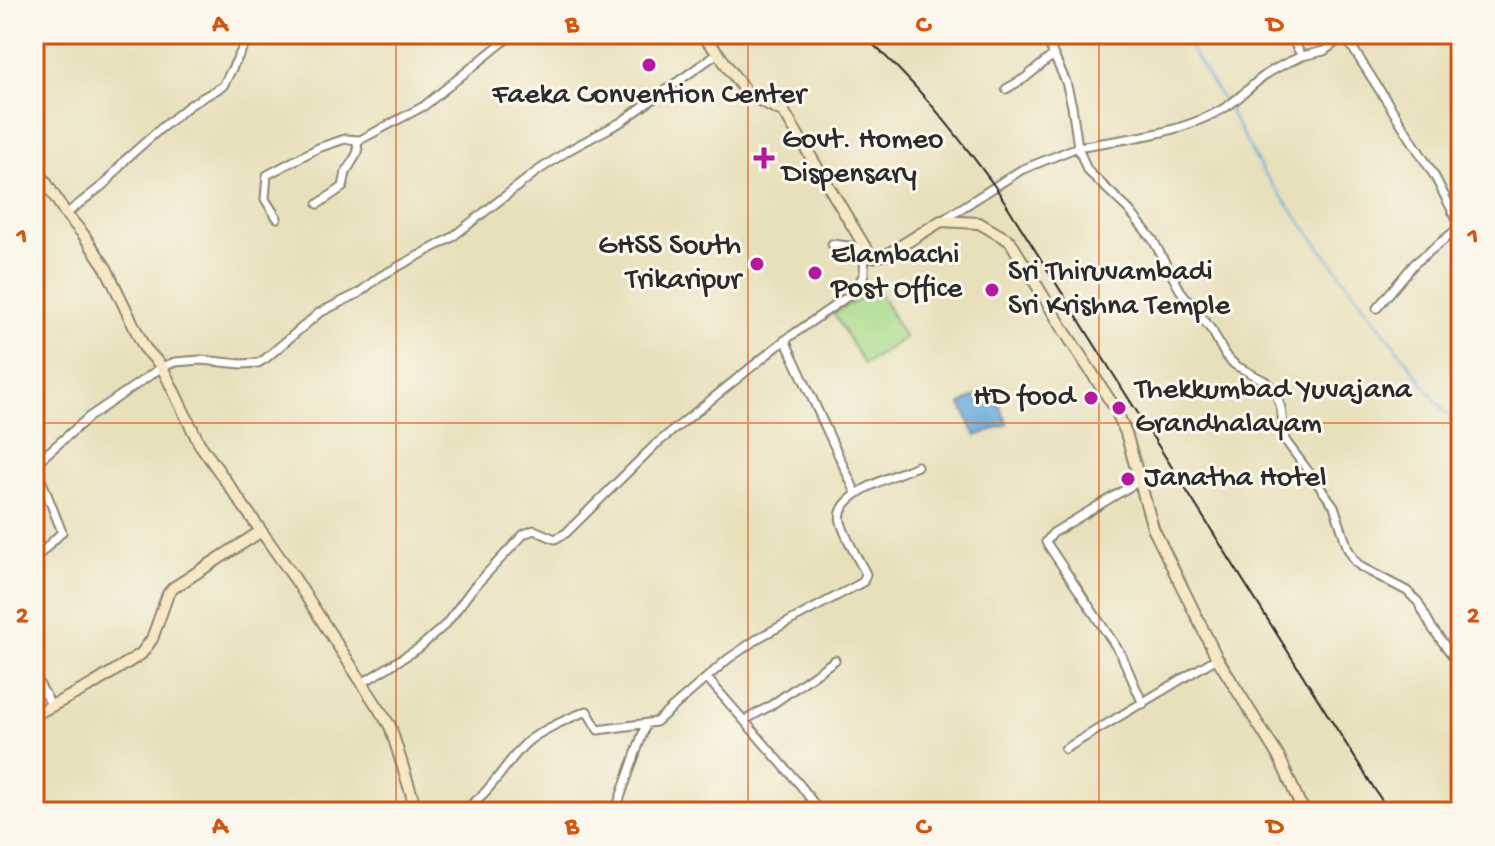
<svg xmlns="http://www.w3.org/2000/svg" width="1495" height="846" viewBox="0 0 1495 846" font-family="'Gochi Hand',sans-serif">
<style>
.green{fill:#a8da89;stroke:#6a825a;stroke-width:2}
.water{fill:#69abdd;stroke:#4a6b84;stroke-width:2}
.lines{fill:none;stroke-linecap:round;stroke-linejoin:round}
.stream{stroke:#69abdd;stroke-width:2}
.street-casing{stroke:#8a8673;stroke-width:11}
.secondary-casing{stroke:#8a8673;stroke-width:14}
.street{stroke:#fff;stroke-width:7}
.secondary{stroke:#f7e8c3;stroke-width:10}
.rail{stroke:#2b2b2b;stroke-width:2}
.grid{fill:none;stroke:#d5540f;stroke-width:2;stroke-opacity:0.55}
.poi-dot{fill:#b5179e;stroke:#fbf7ec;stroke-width:3}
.labels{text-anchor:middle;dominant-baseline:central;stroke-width:6;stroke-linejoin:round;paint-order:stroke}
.poi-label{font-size:30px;fill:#2b2b2b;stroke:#fbf7ec;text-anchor:start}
.neatline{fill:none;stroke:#d5540f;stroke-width:3}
.grid-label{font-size:26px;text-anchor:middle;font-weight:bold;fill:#d5540f}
</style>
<rect width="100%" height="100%" fill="#fbf7ec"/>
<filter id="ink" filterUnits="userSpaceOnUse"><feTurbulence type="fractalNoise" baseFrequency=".0125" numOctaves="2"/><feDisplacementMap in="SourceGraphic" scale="16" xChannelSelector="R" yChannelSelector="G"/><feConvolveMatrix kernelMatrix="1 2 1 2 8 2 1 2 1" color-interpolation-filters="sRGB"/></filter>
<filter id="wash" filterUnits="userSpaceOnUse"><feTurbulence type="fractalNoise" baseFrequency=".006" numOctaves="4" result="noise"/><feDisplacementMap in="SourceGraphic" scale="32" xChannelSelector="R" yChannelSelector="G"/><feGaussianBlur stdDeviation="1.8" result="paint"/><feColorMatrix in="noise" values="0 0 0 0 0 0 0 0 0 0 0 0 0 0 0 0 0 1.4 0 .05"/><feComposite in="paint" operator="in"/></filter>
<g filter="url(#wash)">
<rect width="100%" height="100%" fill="#e8e0bb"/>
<path class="green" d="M877,289L905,338L864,364L833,313Z"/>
<path class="water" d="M991,388L1008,424L976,436L961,404Z"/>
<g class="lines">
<path class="stream" d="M1181,34L1224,102
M1229,110L1263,172L1461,433"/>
</g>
</g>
<g filter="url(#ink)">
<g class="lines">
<defs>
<path id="street" d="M1289,34L1302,56L1324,51L1347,34
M1345,36L1434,175L1460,226
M1302,56C1289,62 1276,67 1264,76C1249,87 1238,101 1221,110C1176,135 1127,138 1078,147L1087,170L1129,210L1153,240L1180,290L1213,332L1225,355L1235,365L1265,381L1275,391L1281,408L1285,440L1334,506L1348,549L1355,561L1361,567L1407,591L1418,602L1432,628L1461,667
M1006,89L1025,78L1052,56
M318,204L343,187L346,172L358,152L357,143L360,140
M66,214L107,182L125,160L160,129L190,105L223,86L250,34
M277,218L265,199L267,175L318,148L345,139L360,140L424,106L513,34
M943,220L1021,170L1078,147L1072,106L1066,82L1051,49L1064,34
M1377,308L1415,263L1461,226
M785,340L856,493
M1139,481L1053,533L1046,542L1121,654L1143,704
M34,560L62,532L35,464L89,417L162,367L175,362L201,360L242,364L258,363L265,359L319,313L359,293L379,277L451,238L536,172L569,150L621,122L718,53
M34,675L52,706
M707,678L801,786L820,812
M364,682L419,648L446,624L473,588L524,534L534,530L555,539L566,533L655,445L785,340L854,292L864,274L865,248L832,244
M745,720L770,706L835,660
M1065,749L1217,658
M459,812C489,797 502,767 525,744C537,732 571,717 587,711L598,730L656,722L728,659L760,637L863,582L866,574C858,558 846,540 841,522C833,494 897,475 917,466
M615,812L646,724"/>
<path id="secondary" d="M701,34L718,53L747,94L784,112L871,257L888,254L941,221L979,223L1010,241L1065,332L1115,408L1126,433L1153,528L1217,658L1280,759L1299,802L1306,812
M34,164L66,214L83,234L106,268L144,347L162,367L199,443L295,579L390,726L417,812
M34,715L92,685L141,654L152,639L168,594L173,588L260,532"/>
</defs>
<use href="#street" class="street-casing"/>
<use href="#secondary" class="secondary-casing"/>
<use href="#street" class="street"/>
<use href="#secondary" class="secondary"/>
<path class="rail" d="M861,34C913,78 956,133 996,188L1389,812"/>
</g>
</g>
<path class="grid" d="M396,34V812M748,34V812M1099,34V812M34,423H1461"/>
<g class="poi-dot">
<circle cx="649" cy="65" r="8"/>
<path d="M760 146h8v8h8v8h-8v8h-8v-8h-8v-8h8z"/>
<circle cx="757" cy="264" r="8"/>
<circle cx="815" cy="273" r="8"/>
<circle cx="992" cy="290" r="8"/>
<circle cx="1091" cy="398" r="8"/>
<circle cx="1119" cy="408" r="8"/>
<circle cx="1128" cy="479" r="8"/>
</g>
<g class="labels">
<g class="poi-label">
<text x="649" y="96" text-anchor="middle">Faeka Convention Center</text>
<text x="782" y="141">Govt. Homeo<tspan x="782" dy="34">Dispensary</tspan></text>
<text x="741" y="247" text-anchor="end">GHSS South<tspan x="741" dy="34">Trikaripur</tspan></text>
<text x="831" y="256">Elambachi<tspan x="831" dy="34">Post Office</tspan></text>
<text x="1008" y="273">Sri Thiruvambadi<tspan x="1008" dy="34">Sri Krishna Temple</tspan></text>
<text x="1135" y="391">Thekkumbad Yuvajana<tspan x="1135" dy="34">Grandhalayam</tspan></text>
<text x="1075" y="398" text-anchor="end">HD food</text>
<text x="1144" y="479">Janatha Hotel</text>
</g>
</g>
<rect width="1495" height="846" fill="none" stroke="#fbf7ec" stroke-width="88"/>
<rect x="44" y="44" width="1407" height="758" class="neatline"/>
<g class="grid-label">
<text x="220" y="31">A</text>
<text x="572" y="31">B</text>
<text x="923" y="31">C</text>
<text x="1275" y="31">D</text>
<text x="22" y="243">1</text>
<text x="1473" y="243">1</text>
<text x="22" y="622">2</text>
<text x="1473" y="622">2</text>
<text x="220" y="833">A</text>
<text x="572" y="833">B</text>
<text x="923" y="833">C</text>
<text x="1275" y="833">D</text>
</g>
</svg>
